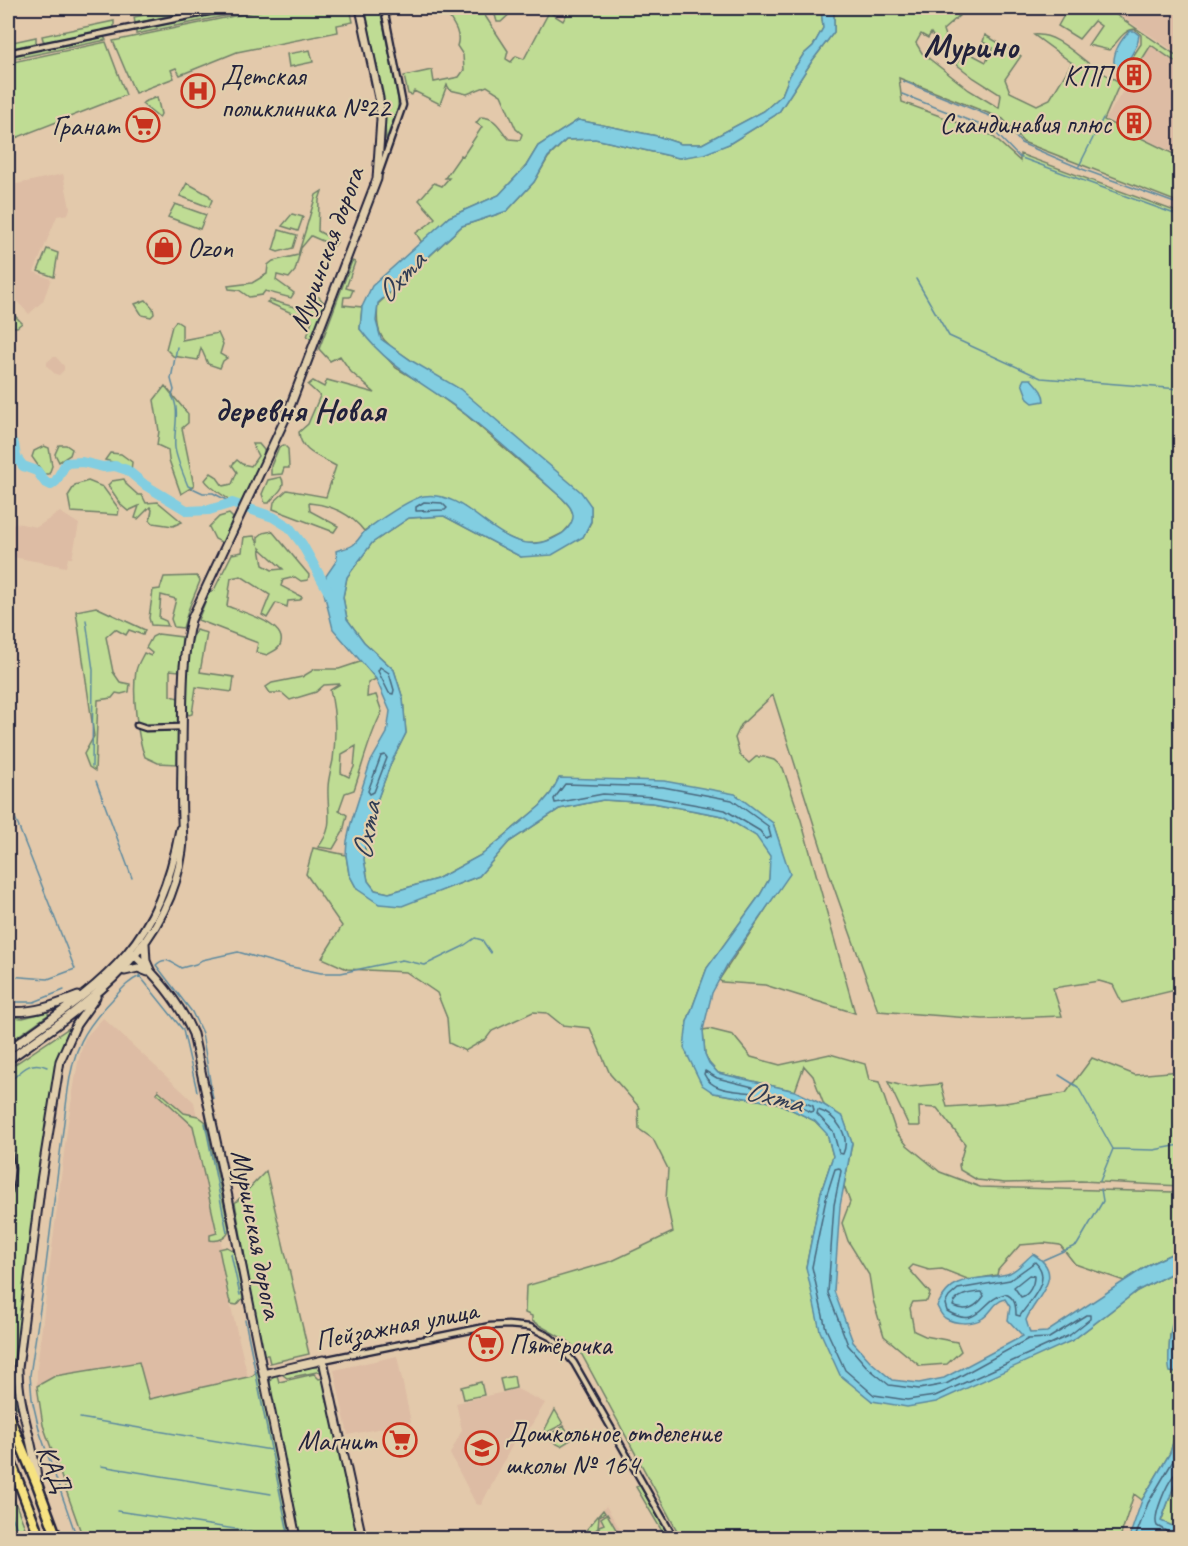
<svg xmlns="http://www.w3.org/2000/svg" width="1188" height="1546" viewBox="0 0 1188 1546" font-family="Caveat,sans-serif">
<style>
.built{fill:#ddbca4}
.green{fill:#bfdc94;stroke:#707f68;stroke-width:1.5;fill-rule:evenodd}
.water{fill:#82cee1;stroke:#5c899f;stroke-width:1.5}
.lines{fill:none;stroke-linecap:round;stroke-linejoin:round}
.shore{stroke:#48677d;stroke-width:1.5}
.stream{stroke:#5c899f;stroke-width:1.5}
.river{stroke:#82cee1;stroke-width:10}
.street-casing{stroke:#22223b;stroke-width:9}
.secondary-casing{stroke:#22223b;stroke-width:11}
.highway-casing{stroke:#22223b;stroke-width:13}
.street{stroke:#e1cfad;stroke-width:4.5}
.secondary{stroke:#e1cfad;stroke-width:7}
.highway{stroke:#f6e281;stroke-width:8}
.labels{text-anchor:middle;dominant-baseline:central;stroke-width:4.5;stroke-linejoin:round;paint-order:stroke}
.poi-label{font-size:28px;fill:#22223b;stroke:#e1cfad;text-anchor:start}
.street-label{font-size:28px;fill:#22223b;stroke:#e1cfad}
.water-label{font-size:30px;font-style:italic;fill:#303c54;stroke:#e1cfad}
.district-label{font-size:34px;font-weight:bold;fill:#22223b;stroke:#e1cfad}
</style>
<rect width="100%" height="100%" fill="#e3c9ab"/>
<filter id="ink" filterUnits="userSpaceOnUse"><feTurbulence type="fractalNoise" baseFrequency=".0167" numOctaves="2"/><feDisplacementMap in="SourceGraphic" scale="12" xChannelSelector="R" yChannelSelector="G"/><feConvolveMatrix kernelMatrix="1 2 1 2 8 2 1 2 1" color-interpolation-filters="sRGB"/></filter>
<g filter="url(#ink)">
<path class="built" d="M1109,8H1180V55Z
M1151,45L1180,65V156L1106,119Z
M63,174L70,208L68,214L57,216L34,272L51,279L43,301L29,314L8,292V186Z
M53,357H56L64,366V370L59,375L55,374L47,366V362Z
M60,512L79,524L72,558H68L66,567L8,556V525L16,523L37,527Z
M103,1018L194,1102L221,1237L222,1260L229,1299L248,1377L43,1421L37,1386V1367L68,1122L78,1062L85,1038Z
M397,1356L411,1422L348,1435L334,1370Z
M517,1389L545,1403L527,1432L517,1436L481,1505L476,1504L450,1454L462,1430L456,1403Z
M606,1506L625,1538H580Z"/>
<path class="green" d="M181,8H187L186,13L135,23L134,17Z
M245,8H263L136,34V30Z
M273,8H350L353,22L337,25L338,32L237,52L180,75L176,68L171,70L174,78L135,93L113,41Z
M365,8H380L398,98V108L386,140L383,98Z
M441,8H480L508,51L506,59L511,62L516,56L524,59L549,12L563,21L570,8H821L823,28L813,46L803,55L790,75L782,95L764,111L702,144H681L657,136L578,120L538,146L526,166L499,195L449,217L422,243L416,233L429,224L435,218L419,200L434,183L442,186L449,178H445L461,155L463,156L482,127L476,123L481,117C498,118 499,129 509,139L520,140L522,134L516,129L501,95L487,86L467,94L450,90L447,85L440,104L414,91L412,95L408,94L404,76L432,70L434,82L459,77L464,70L463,55L457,46C462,32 451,21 444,9Z
M505,8L508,11L516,8L501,22H497L495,15Z
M834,8H968L943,30L946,39L941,49L931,33L928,38L921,34L916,43L922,53L969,90L999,108L1001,95L974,78L956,64L969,53L986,62L993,48L983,42L985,35L1021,56L1005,79L1010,92L1037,105L1050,99L1072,63L1034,35C1056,33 1075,54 1092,66C1099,71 1108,76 1116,80L1119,85L1104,120L1180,157V203L1023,142L1003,119L899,78L902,102L991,135L1020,161V154L1180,213V989L1122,1003L1113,985L1099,981L1053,988L1062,1016L983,1019L878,1011L832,882L773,695L741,725L735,738L740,755L749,763L756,757H764L774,760L783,768L801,820L855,1013L765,985L722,982L719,980L789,874L773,823L560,778L551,793L540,806L483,854L437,879L389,893L375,890L368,881L364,860L366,830L391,763L406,733L403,699L394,670L364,642L347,619L343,597L347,577L372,543L409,518L444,516L521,557L583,537L591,522V506L412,361C385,342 374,340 378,304L462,226L507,211L534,182L548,158L566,140L595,139L679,158L729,144L774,116L779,112L812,61L834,32Z
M1068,8H1106L1180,58V65L1151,45L1136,69L1128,64L1141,44V35L1135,29C1122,30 1118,43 1109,50L1088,45L1101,26L1094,21L1079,39L1058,26Z
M114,21V28L45,42L43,40L42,36Z
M36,37V43L8,49V43Z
M104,37L106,40L8,60V56Z
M106,42L126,95L8,141V63Z
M310,50L313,62L289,67L287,54Z
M157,97L161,114L159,118L142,104L144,102Z
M187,183L209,195L212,200L209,207L180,196Z
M322,191L319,200L318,231L337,242L334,246L311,236L301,248L295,271L289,278L277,275L276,280L294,293L291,298L265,291L262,295L249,297L239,290L229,289L228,286L252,283L267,274L268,265L273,261L298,255L316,195Z
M175,204L206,215L200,229L168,217Z
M292,214L303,217L298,231L282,226Z
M279,230L297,235L293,248L278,252L273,250Z
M47,249L58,253L54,277L38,271Z
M352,261L355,262L346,288L353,290L350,297H344L343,305L362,307L360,329L396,368L423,384L466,415L562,498L570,507L574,516L571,524L563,533L545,542L523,544L499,533L464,507L400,508L364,531C351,514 331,505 309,503L310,511L338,526L334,532L273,509L274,502L287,490L326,497L336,466C321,457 300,452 299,432L308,424L320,396L308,385L313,381L324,387L327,380L375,393L351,372L340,356L330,361L319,349Z
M313,297H319L325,304L314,336L311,338L307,337L312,320L306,314Z
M146,300L153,308L154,314L151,317L142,315L135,304Z
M270,300L301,309L300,313L296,315L267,302Z
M8,309L22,323L17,327L8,326Z
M176,321L182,325V340L218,333L223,344L220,354L227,358L223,361L220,368L208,364L201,348L198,360L173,356L166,349L172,326Z
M165,386L188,414V423L182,428L194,486L181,494L169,460L168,450L157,445L159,431L154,400Z
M252,444H259L264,450L263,458L240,505C232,502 209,487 205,480L211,473L216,476L223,486L232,484L237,472L232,465L237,460L242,464L251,466L258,456Z
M59,445H66L72,449L70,455L59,462L55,454Z
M284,445L288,449L289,468H284L282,474L271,475V466L279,447Z
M44,446L49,448L52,466L49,474H44L32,457L34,451Z
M110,453L121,454L132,462L131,471L120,464L105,460Z
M281,477C288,488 275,494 269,503H265L262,494L268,480Z
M124,479L127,485L138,495H142L146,503L158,502L182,522L173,526L153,523L150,520L152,510L150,507L138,519L135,518L139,506L128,511L122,506L108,485L112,481Z
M88,481L103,487L119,509L118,515L71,512L68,496L75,485Z
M229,514L233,518L223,543L215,539L209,527L219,517Z
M272,531L309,575L308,580L301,581L295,577L283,580L281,586L302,597L300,600L288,601L287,607L276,603L267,618L262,615L270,595L241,576L231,578L227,606C239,611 293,625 279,647C277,650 270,653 267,655L256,652L258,643L198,620L209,592L214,590L232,554L242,552L244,537L254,536L258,543V537L263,533ZM260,548L283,569L272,570L263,565Z
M197,576L200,581L189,608L183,628L174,627L171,619L176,599L161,595L159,618L166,621L168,626L151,625L149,618L153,590L160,589L164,577Z
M96,607L145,630L143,635L129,630L126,635L115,629L106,637L113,672L120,682L130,684L129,692L121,694L116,693L112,698L98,700L95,771L89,767L84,754L94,736L76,611Z
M196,630L207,633L200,672L234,677L232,692L196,687L192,714L189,715L187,713C188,687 184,654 196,630Z
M158,634L182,637L179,671L170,670V696L179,698L177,764L158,763L145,757C137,736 132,693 136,671C137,665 141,659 144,653L151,656L152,653L146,648L152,637Z
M363,661L376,679L368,683L367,697L376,695L382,712C369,736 363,764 354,790L345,793L339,810L347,815L343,832L333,849L318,847C335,827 327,812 328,788C328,779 331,770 333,760C336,737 336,713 330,690L340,684L324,685L316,692L290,700L282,693H270L266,687L272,683L302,677L315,669H339ZM356,746L354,767L349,777L341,773L342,754Z
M603,800L653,803L723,816L757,836L771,856L769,879L760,895L707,968L687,1022L714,1093L778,1103L815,1121L827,1133L833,1156L821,1192L806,1267L872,1401L1073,1340L1137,1291L1180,1269V1313C1167,1332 1169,1341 1170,1365L1177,1370L1176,1360L1180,1359V1435L1174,1439L1170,1453L1142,1500L1134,1494L1120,1538H681L582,1355L569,1342L532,1321V1316L525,1313L526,1286L612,1261L673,1232L666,1200L668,1169L653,1139L639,1129L638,1110L640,1108L610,1074L590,1028L562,1025L547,1013L533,1012L492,1031L486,1039L465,1051L449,1043L447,1018L437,993L406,972L347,969L322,958L342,926L306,874L313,848L346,855L349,874L357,889L402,905L479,876L509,842L559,809Z
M47,1012L49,1014L8,1043V1017L23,1018Z
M72,1026L58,1056L53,1085L19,1329L15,1372L17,1408L15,1407L8,1389V1205L14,1188L16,1168L13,1152L8,1140V1069Z
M709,1029L733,1035L751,1057L780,1065L830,1054L865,1064L869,1080L879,1082L896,1132L907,1145L940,1172L980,1187L1175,1192L1180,1194V1250L1150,1264L1124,1281L1075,1264L1060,1245L1044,1243L1020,1245L998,1270L997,1275L970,1280L942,1269L929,1270L913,1265L909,1269L930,1293L927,1301L913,1302L910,1308L914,1331L925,1336L957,1342L961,1351L947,1364L920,1366L884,1336L873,1300L869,1275L848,1241L842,1223L850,1202L844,1186L852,1143L843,1118L824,1105L813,1076L804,1066L795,1091L718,1073L709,1063L705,1054L703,1030Z
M1092,1058L1135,1075L1180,1071V1186L1081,1181L1005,1183L977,1180L960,1170L959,1165L965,1144L937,1108L919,1107L920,1126H909L888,1082L907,1087L941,1084L947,1107L1005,1103L1066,1093Z
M158,1090L184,1113L198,1116L206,1122L229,1228C229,1238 218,1242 210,1240V1235L217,1233L193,1126L157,1093Z
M266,1171L309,1354L270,1363L268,1355H264L262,1352L235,1203Z
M227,1247L234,1251L243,1298L237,1305L231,1304L229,1299L219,1249Z
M139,1362L149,1399L248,1377L252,1376L260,1369L292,1538H83L43,1425L37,1386L55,1376Z
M312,1367H316L322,1371L287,1378L283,1375L282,1373Z
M314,1374L319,1379L323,1378L358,1538H300L269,1388C270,1382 270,1376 277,1375L279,1382Z
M514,1376L516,1388L503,1391L500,1379Z
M481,1382L484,1395L464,1399L461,1387Z
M555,1410L563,1424L544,1434L543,1433Z
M564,1426L572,1439L561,1446L549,1440L547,1436Z
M1180,1476V1538H1155L1156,1536L1171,1537L1175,1527L1161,1522L1174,1486Z
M8,1484L29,1538H8Z
M640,1485L671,1538H666L636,1487Z
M603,1510L605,1513L599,1516L598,1528L585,1538L582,1535Z
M607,1514L621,1538H599V1526L604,1524L601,1518Z"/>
<path class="water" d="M821,8H834V32L812,61L779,112L774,116L729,144L704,154L679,158L595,139L566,140L548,157L534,182L507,211L462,226L378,303L376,321L381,339L412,361L460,389L581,492L591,506V521L583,537L552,555L521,557L444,516L409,518L372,543L347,577L343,597L347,619L364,642L394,670L403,699L406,733L391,763L366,830L364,860L368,881L375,890L389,893L437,879L483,854L540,806L551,793L559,778L664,781L735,794L773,823L790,874L727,965L712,993L703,1030L705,1054L709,1063L718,1073L795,1091L824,1105L843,1117L852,1143L840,1206L834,1291L853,1342L871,1362L892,1380L919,1383L944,1378L1023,1336L1008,1320L1010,1307L1005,1299C992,1303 993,1312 983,1318C973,1325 955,1324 945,1318C941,1315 939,1310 937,1306C955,1271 975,1282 1007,1274C1016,1272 1025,1260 1033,1254C1068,1275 1035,1297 1026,1320L1030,1333L1047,1332L1150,1264L1180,1250V1269L1137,1291L1073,1340L936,1402L907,1407L872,1401L840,1375L820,1331L806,1267L821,1192L833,1156L827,1134L815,1121L778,1103L714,1093L702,1085L684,1048L687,1022L707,968L760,895L769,879L770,856L756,836L723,816L653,803L603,800L559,809L509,842L479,876L402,906L379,904L357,889L349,874L346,855L347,841L351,823L370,763L387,733L390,711L376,679L333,629L324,593L326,576L337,560L336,551C341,549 349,548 353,545C358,541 361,535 365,531C376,522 411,498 424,496C473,489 501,562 552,539C561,535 568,531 572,521C576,512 568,504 562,498C530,470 498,439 464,413C427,385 388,368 360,329L362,307L372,286L449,217L499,195L526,166L538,146L578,120L657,136L681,144H702L764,111L782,95L790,75L803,55L813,46L823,28Z
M1130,31H1134L1139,35L1137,45L1124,68H1119L1114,64C1113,52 1121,39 1130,31Z
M1024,379H1031C1037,386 1044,392 1044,401L1033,403L1028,399L1022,383Z
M1180,1313V1359L1176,1360L1177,1370L1175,1373L1170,1372C1167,1364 1170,1329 1173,1321C1175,1318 1178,1316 1180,1313Z
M1180,1435V1476L1174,1486L1161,1521L1175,1527L1171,1537L1156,1536L1155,1538H1129L1142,1500L1170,1453L1174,1439Z"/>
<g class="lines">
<path class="shore" d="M424,502L442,503L447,508L445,510L416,511V507Z
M380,667L389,673L394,690L393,694L389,693L378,671Z
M385,755L387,758L374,792L370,794L368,791L381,756Z
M565,784L663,787L732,800L768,826L771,837L766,839L760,831L725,810L654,797L603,794L555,803L554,799Z
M705,1071L717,1078L753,1087L755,1091L752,1093C735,1090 712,1092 704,1074Z
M791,1097L813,1106L814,1111L811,1112L790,1102L789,1099Z
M818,1110C836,1115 851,1136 843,1154L839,1153L833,1131L817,1114Z
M839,1168L841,1171L834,1205L828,1293L848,1345L867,1367L889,1385L919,1389L946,1384L1028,1339L1049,1338L1086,1315H1090V1319L1070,1335L935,1396L907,1400L874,1395L845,1370L826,1329L812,1267L827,1194L835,1169Z
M1035,1262C1054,1280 1029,1301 1020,1316L1016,1315C1016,1306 1015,1297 1005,1294C981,1299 980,1331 947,1311L945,1304L949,1297L958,1289L1010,1280Z
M1029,1275L1034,1276C1034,1285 1029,1295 1021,1297L1014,1287Z
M982,1292L984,1296C976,1307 967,1313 953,1306C956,1294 971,1293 982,1292Z
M1135,1538L1148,1503L1176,1456L1180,1442
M1166,1538V1531L1157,1526C1152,1516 1167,1484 1174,1475L1180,1473"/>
<path class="stream" d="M903,81L1002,121L1021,143L1082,169L1180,205
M902,94L993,130L1019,157L1180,216
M1079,166L1103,118
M916,279L949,336L1041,378L1180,389
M177,347L171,379L174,390L172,396C181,410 173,432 175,448C177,460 183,474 188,486L203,493H213L232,503
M86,620L93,670L92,767
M96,781L132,878
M8,800L75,969L48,979L8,976
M139,975L183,1030L197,1091
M8,1002H34L64,990
M1059,1075L1078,1087L1113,1149
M8,1083C21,1072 29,1059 47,1067
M213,1099L202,1033L192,1012L156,965C165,956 171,962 181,968L196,964L202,960L238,952L287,966L321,973H341L402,960L425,965L462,947L475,938L482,940L491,953
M205,1123L227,1232
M1100,1181L1113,1149L1154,1150L1180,1145
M231,1254L240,1295
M1043,1260L1077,1245L1103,1201L1101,1189
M245,1320L289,1538
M80,1418L271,1450
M101,1466L271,1494
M8,1504L20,1538
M117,1511L281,1536
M77,1538L40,1433L32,1399L30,1375L43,1289L68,1090C73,1050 84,1029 112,1000C121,990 128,981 140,976"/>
<path class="river" d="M8,440L14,444L16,457L23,466L37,471L45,482L51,485L56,481L66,463L82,462L103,467L115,466L127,470L145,485L188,511L209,510L232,503L273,517L289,527L302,544L331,596"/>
<defs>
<path id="street" d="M8,53L228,8
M379,173L403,105L384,8
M137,725L146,728L182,727
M323,1360L490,1326L508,1325L530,1327L550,1337L559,1345L574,1363L674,1538"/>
<path id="secondary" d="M145,943L146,961L150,970
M130,951C155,974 180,1003 193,1034L226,1187L296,1538
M125,971L138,968L148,972
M8,1011C32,1014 55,1005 78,996
M8,1050C102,983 158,951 180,829
M8,1060C84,1006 169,951 182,851C184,840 182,830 182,819C181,795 182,771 182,746C183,704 181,660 191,620L286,417L377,179L381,119L379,98L360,8
M8,1154L10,1170L8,1192
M263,1374L323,1360L362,1538
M37,1478C33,1440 18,1406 18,1368L41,1181L60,1061L76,1025L96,997"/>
<path id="highway" d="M8,1414L37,1484L57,1538
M8,1454L40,1538"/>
</defs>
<use href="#street" class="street-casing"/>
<use href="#secondary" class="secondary-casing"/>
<use href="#highway" class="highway-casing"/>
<use href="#street" class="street"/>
<use href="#secondary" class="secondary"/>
<use href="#highway" class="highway"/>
</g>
</g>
<defs>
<symbol id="building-ring" viewBox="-11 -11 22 22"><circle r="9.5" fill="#e1cfad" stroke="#c8321e" stroke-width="1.5"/><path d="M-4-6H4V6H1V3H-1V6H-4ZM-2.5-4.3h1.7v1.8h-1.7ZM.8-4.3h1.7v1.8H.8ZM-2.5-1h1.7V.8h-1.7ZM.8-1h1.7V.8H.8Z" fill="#c8321e"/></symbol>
<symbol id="hospital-ring" viewBox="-11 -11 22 22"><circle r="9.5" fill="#e1cfad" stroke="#c8321e" stroke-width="1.5"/><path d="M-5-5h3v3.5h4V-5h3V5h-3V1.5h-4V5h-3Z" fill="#c8321e"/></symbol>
<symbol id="supermarket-ring" viewBox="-11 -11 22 22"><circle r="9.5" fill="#e1cfad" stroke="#c8321e" stroke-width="1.5"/><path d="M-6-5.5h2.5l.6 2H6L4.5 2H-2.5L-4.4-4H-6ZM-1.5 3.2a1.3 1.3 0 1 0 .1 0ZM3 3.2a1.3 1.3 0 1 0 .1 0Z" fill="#c8321e"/></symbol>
<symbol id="shop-ring" viewBox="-11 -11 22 22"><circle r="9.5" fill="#e1cfad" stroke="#c8321e" stroke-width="1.5"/><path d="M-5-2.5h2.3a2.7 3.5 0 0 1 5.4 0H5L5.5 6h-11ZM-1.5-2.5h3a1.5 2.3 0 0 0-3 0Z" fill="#c8321e"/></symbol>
<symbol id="school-ring" viewBox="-11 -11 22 22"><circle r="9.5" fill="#e1cfad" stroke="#c8321e" stroke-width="1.5"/><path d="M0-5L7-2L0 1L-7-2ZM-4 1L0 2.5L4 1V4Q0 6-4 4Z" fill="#c8321e"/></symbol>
</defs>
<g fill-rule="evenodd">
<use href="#building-ring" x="1115" y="56" width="38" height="38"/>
<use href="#hospital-ring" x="179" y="72" width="38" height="38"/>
<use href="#building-ring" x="1115" y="104" width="38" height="38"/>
<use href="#supermarket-ring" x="124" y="106" width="38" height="38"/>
<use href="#shop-ring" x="145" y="228" width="38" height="38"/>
<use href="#supermarket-ring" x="467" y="1325" width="38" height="38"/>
<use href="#supermarket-ring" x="381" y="1421" width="38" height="38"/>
<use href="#school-ring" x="463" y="1429" width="38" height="38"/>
</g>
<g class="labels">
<g class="poi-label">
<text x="221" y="75">Детская<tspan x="221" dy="32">поликлиника №22</tspan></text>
<text x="1111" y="75" text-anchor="end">КПП</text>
<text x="1111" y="123" text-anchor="end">Скандинавия плюс</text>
<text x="120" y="125" text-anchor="end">Гранат</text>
<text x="187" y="247">Ozon</text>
<text x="509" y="1344">Пятёрочка</text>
<text x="505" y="1432">Дошкольное отделение<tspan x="505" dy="32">школы № 164</tspan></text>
<text x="377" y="1440" text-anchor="end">Магнит</text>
</g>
<g class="street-label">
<text transform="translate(326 249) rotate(-70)">Муринская дорога</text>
<text transform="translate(257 1234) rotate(79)">Муринская дорога</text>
<text transform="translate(396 1325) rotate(-11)">Пейзажная улица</text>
<text transform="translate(54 1468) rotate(68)">КАД</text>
</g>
<g class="water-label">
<text transform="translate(400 277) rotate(-47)">Охта</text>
<text transform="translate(366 831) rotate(-80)">Охта</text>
<text transform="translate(774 1096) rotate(14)">Охта</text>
</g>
<g class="district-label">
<text x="971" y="45">Мурино</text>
<text x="300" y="409">деревня Новая</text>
</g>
</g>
<rect width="1188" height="1546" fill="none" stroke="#e1cfad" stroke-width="30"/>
<rect x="15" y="15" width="1158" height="1516" fill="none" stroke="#22223b" stroke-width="2" filter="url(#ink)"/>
</svg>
